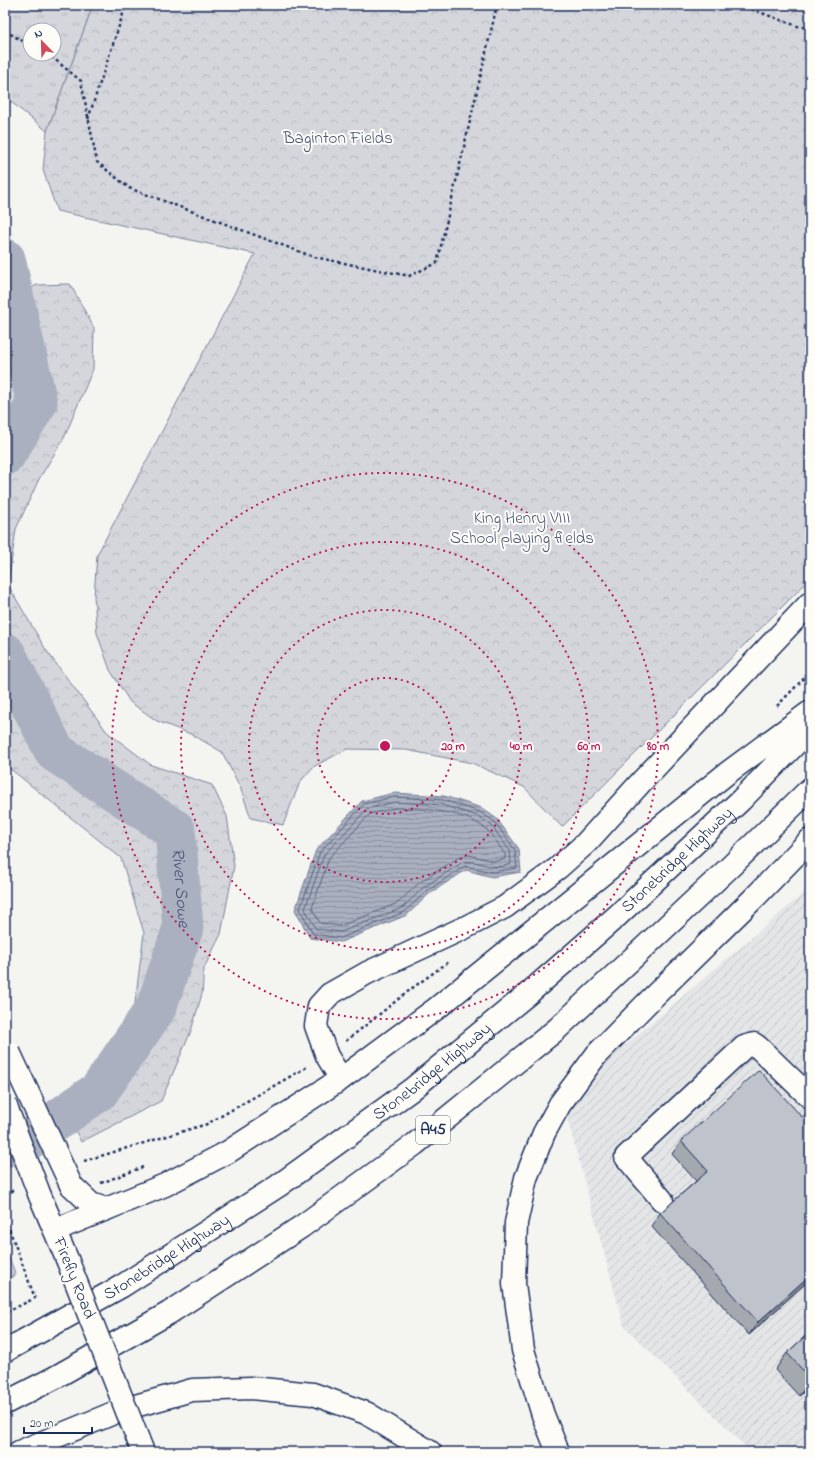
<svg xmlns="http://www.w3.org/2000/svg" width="815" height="1457" viewBox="0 0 815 1457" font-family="'Indie Flower',sans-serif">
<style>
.industrial{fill:url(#industrial-furrows)}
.grass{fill:url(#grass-tufts);stroke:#78829c;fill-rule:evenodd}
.forest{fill:url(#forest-crowns);stroke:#78829c}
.water{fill:url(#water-rules);stroke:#717c98}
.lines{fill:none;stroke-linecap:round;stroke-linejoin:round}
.shore{stroke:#546385;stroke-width:1}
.river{stroke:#aab0bf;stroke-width:41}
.minor-casing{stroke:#1b2f5e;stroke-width:25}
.highway-casing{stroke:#1b2f5e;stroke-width:25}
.path{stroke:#1b2f5e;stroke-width:2.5;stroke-dasharray:3 3;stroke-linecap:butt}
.minor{stroke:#fdfcf7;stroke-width:22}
.highway{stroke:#fdfcf7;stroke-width:22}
.minor-bridge-casing{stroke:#1b2f5e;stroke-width:25;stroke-linecap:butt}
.highway-bridge-casing{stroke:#1b2f5e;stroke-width:25;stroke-linecap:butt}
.minor-bridge{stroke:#fdfcf7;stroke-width:22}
.highway-bridge{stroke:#fdfcf7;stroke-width:22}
.wall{fill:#a4a8af;stroke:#1b2f5e}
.shaded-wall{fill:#86888f;stroke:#1b2f5e}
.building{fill:#bfc3cc;stroke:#1b2f5e}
.ring{fill:none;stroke:#c2185b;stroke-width:2;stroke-dasharray:2 4}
.labels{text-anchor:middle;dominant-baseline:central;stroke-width:4;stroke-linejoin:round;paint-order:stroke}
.shield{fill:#fdfcf7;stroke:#5f6c8c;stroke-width:1}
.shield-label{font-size:16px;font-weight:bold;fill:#1b2f5e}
.park-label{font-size:17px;fill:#49597d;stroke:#fdfcf7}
.street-label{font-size:17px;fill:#1b2f5e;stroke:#fdfcf7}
.water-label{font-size:18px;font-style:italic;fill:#46567b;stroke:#fdfcf7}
.centre{fill:#c2185b;stroke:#fdfcf7;stroke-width:2}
.ring-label{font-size:12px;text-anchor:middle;font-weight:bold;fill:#c2185b;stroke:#fdfcf7;stroke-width:4;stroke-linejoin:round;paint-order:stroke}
</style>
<defs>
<pattern id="industrial-furrows" width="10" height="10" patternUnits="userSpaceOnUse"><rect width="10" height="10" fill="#e4e5e6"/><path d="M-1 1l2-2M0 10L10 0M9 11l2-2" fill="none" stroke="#c3c5c8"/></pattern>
<pattern id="grass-tufts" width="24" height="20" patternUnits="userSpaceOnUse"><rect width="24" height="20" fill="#d4d6db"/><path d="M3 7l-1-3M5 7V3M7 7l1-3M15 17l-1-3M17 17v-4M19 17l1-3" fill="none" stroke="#b5b8be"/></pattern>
<pattern id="forest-crowns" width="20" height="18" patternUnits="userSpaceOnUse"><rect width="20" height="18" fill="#d4d6db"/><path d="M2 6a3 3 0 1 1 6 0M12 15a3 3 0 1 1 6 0" fill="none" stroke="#b5b8be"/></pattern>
<pattern id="water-rules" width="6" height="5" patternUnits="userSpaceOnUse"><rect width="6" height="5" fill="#aab0bf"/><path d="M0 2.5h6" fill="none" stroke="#8a909e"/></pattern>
</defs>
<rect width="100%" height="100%" fill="#f4f4f1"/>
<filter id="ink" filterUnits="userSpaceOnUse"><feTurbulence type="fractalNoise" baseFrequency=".025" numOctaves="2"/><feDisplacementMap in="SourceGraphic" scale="8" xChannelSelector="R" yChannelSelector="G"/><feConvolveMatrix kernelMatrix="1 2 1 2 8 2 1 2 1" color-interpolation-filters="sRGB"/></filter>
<g filter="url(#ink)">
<path class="industrial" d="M810,888V1452H751L624,1326L562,1099Z"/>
<path class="grass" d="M5,5H93L47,131L5,97ZM30,30H54V54H30Z"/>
<path class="forest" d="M93,5H810V579L562,827L524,787L472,763L406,750L347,749L313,767L300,782L283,825L251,818L240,787L222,752L193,735L157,721L130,702L110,670L97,633L94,596L97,555L255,254L57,211L43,170L47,131Z
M70,284L94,328L93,369L64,438L39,479L16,529L8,585L46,650L107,732L151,765L212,785L227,816L234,866L221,934L204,968L202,994L191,1031L161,1101L81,1142L72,1123L102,1079L135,1003L144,933L121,858L8,767L5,763V301L37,285Z
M5,1248L16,1275L5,1280Z"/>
<path class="water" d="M394,793L444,796L482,808L497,819L519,849L521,872L492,877L466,870L429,894L407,915L341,942L310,938L295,910L316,850L362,801Z"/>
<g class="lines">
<path class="shore" d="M395,797L443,800L480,812L495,822L515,850L517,868L492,872L465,866L427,891L404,912L341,938L313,934L300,909L320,852L364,804Z
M395,802L442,805L478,816L491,825L510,851L511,864C490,872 480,859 463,862L424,887L402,908L341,932L316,929L305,909L324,855L367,809Z
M396,808C424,809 463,810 486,829C493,835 499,846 505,854V859L493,861L469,855L461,856L420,882L398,903L340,926L320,923L312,908L329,858L370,814Z"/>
<g class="river">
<path d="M5,259L37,403L5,455"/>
<path id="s1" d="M5,653L55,752L175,830L183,928L156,1008L99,1091L33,1137L5,1147"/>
</g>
<defs>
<path id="minor" d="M341,1079L327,1056L316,1026L319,1006L330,994L367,973L466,927L505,907L558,868L586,843L643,780L810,603
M40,1196L67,1259
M662,1200L626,1157L744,1047L754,1044L758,1047L810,1097"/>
<g id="highway">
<path d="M71,1185L91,1204L106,1209"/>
<path d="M55,1230L165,1185L228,1152L341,1079L437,1008L726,774L810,712"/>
<path id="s2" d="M5,1351L122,1286L278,1186L411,1090L529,993L617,916L741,800L810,729"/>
<path d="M5,1403L54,1378L169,1313L301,1227L415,1144L557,1029L731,866L810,789"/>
<path d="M19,1452L121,1410L192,1390L251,1388L313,1394L366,1413L430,1452"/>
<path d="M558,1452L543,1415L523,1350L514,1284L516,1223L526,1178L544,1133L560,1104L597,1054L645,1005L755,897L810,840"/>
</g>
</defs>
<use href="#minor" class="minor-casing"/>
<use href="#highway" class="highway-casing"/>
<path class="path" d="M740,5L800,27L810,28
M5,31L30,45
M46,54L53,58L81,81L97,162L129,188L314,257L409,276L437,263L497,5
M88,119L126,5
M777,706L810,672
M346,1041L411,989L450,961
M84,1161L207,1124L307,1067
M101,1183L143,1167
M5,1194L15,1190
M5,1218L35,1298L5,1313"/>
<use href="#minor" class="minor"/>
<use href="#highway" class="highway"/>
<defs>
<path id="minor-bridge" d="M5,1104L40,1196
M67,1259L143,1452"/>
<path id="highway-bridge" d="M9,1052L71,1185"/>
</defs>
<use href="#minor-bridge" class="minor-bridge-casing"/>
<use href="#highway-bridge" class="highway-bridge-casing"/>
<use href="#minor-bridge" class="minor-bridge"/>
<use href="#highway-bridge" class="highway-bridge"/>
</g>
<path class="wall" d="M681,1141L810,1279L749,1335L651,1226L660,1213L696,1181L672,1154Z
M810,1332V1387L799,1396L775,1370L787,1353Z"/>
<path class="shaded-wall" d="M810,1275V1279L749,1335L758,1322Z
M810,1381V1387L799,1396Z"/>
<path class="building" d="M759,1070L802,1117L810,1110V1275L758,1322L660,1213L708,1171L681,1141Z
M810,1332V1378L787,1353Z"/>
</g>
<g class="ring">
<circle cx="385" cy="746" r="68"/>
<circle cx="385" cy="746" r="136"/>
<circle cx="385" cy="746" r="204"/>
<circle cx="385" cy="746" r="273"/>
</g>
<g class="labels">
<rect class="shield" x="416" y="1116" width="34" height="28" rx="3"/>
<g class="shield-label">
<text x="433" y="1130">A45</text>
</g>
<g class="park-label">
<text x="338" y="138">Baginton Fields</text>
<text x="522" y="518">King Henry VIII<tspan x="522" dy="20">School playing fields</tspan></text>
</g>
<g class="street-label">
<text stroke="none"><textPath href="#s2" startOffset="835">Stonebridge Highway</textPath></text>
<text stroke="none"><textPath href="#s2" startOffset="511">Stonebridge Highway</textPath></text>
<text stroke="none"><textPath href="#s2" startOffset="187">Stonebridge Highway</textPath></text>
<text transform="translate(74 1278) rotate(68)">Firefly Road</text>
</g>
<g class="water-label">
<text stroke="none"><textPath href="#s1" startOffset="312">River Sowe</textPath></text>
</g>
</g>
<circle cx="385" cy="746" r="6" class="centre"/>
<g class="ring-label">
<text x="453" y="750">20 m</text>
<text x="521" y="750">40 m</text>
<text x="589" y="750">60 m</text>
<text x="658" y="750">80 m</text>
</g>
<rect width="815" height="1457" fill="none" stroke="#fdfcf7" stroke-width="20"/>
<rect x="10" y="10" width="795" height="1437" fill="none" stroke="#1b2f5e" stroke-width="1.5" filter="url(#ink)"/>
<g transform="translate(42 42) rotate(337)"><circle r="19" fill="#fdfcf7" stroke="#a3aaba"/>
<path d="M0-3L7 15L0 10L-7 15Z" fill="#d1495b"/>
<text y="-6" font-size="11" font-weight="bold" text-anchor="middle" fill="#1b2f5e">N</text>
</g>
<path d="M24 1427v6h68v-6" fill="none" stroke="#1b2f5e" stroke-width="2"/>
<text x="30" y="1427" font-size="12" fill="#1b2f5e" stroke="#fdfcf7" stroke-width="3" paint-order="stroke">20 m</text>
</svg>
